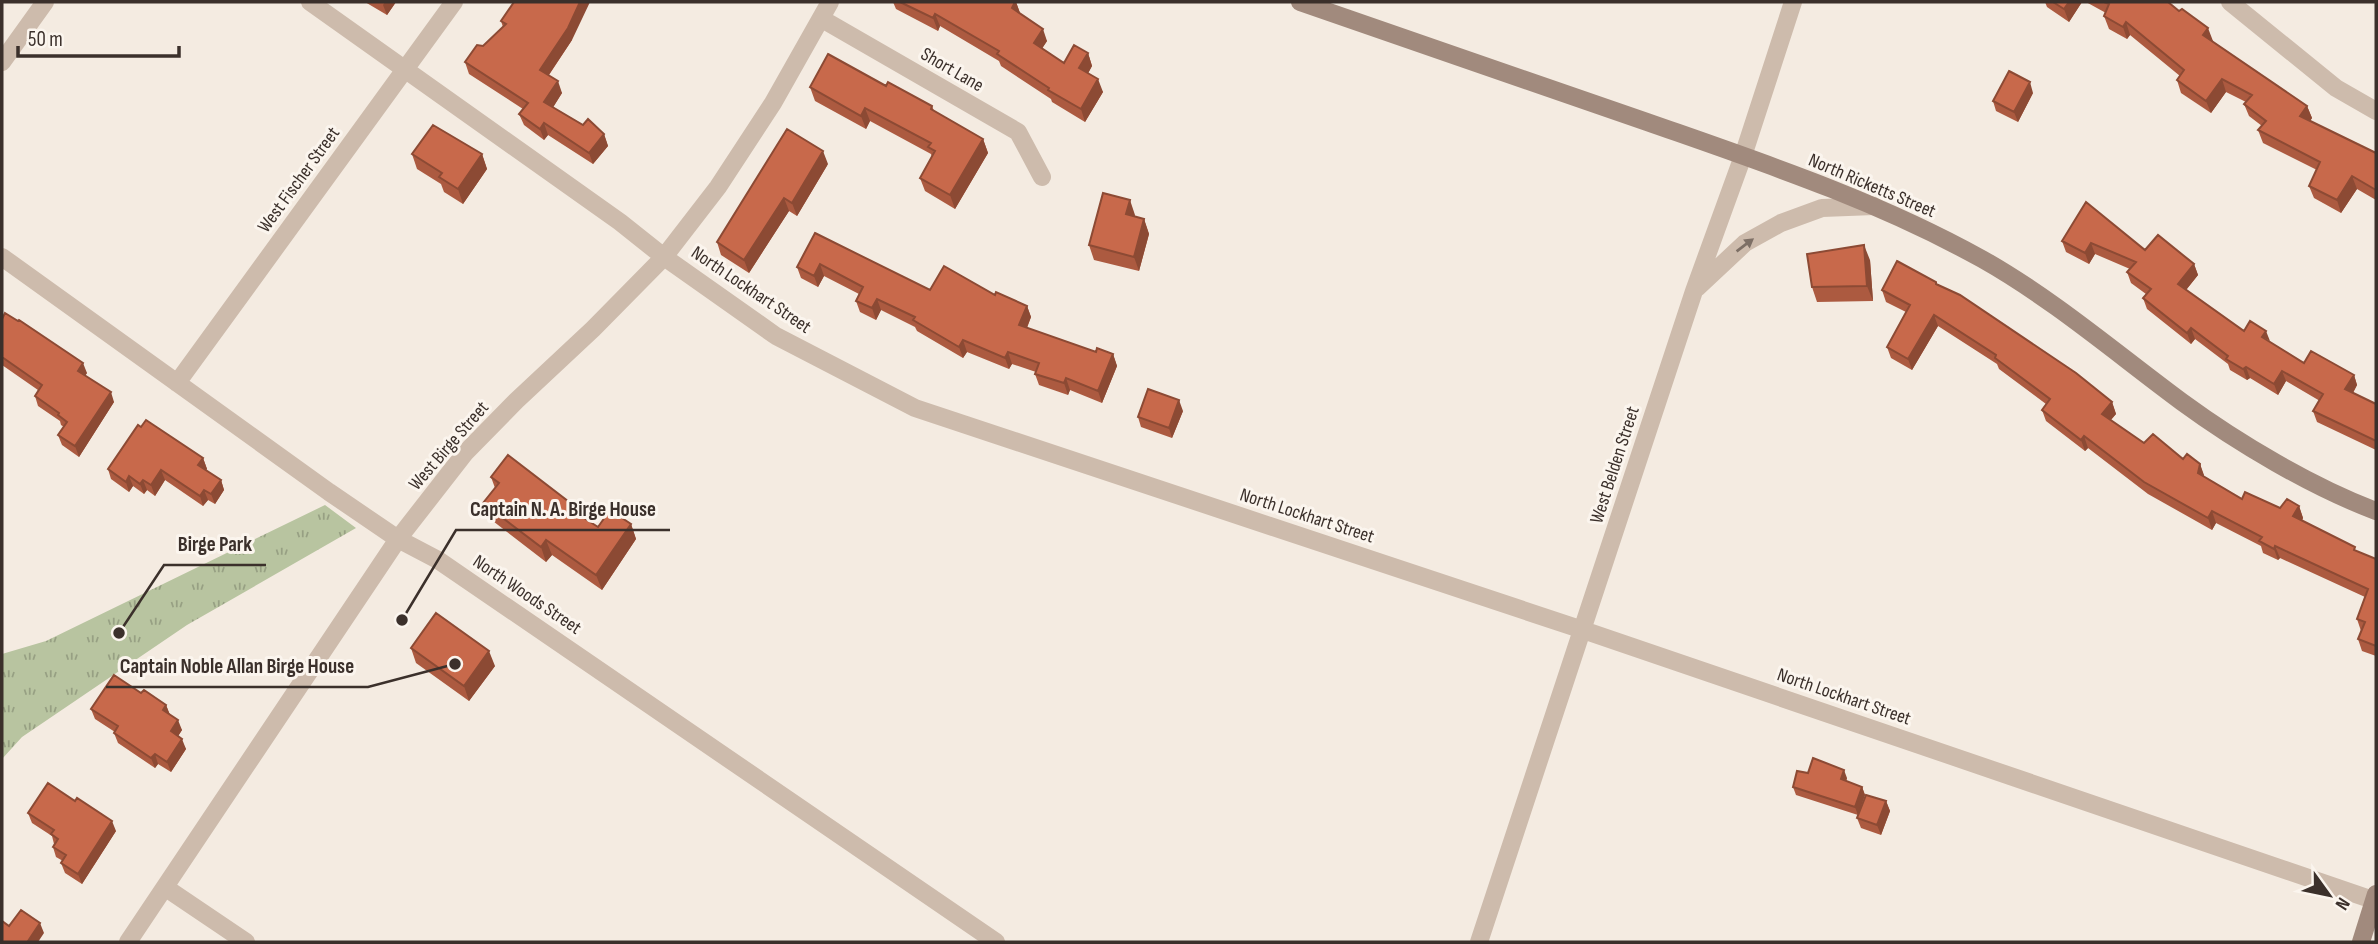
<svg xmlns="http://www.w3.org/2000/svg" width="2378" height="944" viewBox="0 0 2378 944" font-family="'Sofia Sans Condensed',sans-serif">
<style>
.grass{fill:url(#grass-tufts)}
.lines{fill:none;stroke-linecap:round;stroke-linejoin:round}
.street{stroke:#cdbbac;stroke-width:18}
.secondary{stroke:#a18a7d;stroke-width:18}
.wall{fill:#ac5a40}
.shaded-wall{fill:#8c4a34}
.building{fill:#c8694b;stroke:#8c4a34;stroke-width:2}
.oneway{fill:#7d6f65}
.labels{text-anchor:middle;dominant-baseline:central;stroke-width:6;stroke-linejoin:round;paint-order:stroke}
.street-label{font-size:19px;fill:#3b302b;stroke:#fbf5ee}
.leader{fill:none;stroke:#3b302b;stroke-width:2.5}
.callout-dot{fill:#3b302b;stroke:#fbf5ee;stroke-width:2.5}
.callout-label{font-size:21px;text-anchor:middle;font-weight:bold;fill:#3b302b;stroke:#fbf5ee;stroke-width:6;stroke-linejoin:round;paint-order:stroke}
</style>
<defs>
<pattern id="grass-tufts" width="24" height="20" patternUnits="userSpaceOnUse" patternTransform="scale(1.75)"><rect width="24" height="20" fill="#b8c4a0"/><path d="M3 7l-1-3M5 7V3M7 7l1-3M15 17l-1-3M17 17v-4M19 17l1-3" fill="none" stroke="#97a083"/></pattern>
</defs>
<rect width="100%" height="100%" fill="#f4ebe1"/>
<path class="grass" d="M325,505L356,528L187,625L22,737L2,759V654L46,641Z"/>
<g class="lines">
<path class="street" d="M310,2L620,222L664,257L776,336L915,408L1583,630L2376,901
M2230,2L2336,88L2376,111
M822,19L1018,132L1042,177
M2,62L45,2
M2,257L329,492L398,539L438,560L996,942
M1697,288L1745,243L1781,223L1822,208L1874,206
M177,383L454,2
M166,888L246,942
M128,942L398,539L465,453L516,401L593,329L664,257L718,187L773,103L830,2
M1479,942L1694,291L1743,156L1793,2"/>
<path class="secondary" d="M1300,2C1416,42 1532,82 1647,122C1761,162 1876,200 1982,259C2053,299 2117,354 2182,402C2238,443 2312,487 2376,511
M2361,942L2376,894"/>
</g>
<path class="wall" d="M365,2H396L387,15Z
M893,2H1016L1020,13L1047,41L1042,48L1064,63L1088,53L1092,66L1088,73L1103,92L1085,122L1052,102L1051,99L1001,66L999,61L940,26L938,31L896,9Z
M2045,2H2082L2069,22L2047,7Z
M2086,2H2168L2212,41L2307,106L2312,118L2310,121L2376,153V200L2357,189L2341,213L2314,198L2309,186L2317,170L2263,143L2258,130L2262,126L2249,116L2244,104L2246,102L2226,92L2211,113L2181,93L2177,80L2180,76L2130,35L2127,39L2109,29L2104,16L2106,13Z
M501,21L572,40L549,75L562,93L553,107L583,125L604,134L608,146L593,164L548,135L544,140L524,125L519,114L523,109L469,74L465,62L503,27Z
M886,86L932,106L934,111L983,139L988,153L955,209L925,191L920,178L932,157L931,154L870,121L866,129L815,101L810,87Z
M2033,93L2018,122L1996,111L1993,101Z
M412,154H482L487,169L463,204L444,192L441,184L417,169Z
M828,164L797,216L789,211L749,273L721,255L717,242Z
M2086,202L2145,250L2194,264L2198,275L2186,290L2244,331L2270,342L2304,363L2354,375L2357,385L2353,393L2376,404V450L2317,422L2313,411L2320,401L2286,381L2278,395L2250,378L2247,380L2230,370L2228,364L2195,339L2191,344L2147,309L2143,298L2146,294L2131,283L2127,272L2130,269L2095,254L2089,264L2066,252L2062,241Z
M1135,215V217L1144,219L1149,234L1139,271L1094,260L1089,245Z
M815,233L930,290L995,295L1027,306L1031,317L1027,328L1096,352L1113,354L1117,366L1102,403L1070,390L1068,395L1039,385L1035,374L1036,372L1012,364L1009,369L967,352L963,358L917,331L915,327L881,310L876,320L860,312L856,301L859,294L824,276L818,287L801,278L797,267Z
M1870,260L1873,301L1817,302L1812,287Z
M1936,282L1937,285L2112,402L2116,414L2111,420L2144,443L2183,459L2200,464L2204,477L2242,499L2280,508L2299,506L2303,518L2302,521L2357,551L2376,559V656L2362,651L2358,639L2361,631L2357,619L2365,597L2280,558L2278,560L2263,553L2261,546L2216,523L2212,530L2148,494L2088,448L2085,451L2046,421L2042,410L2046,404L1999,369L1997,364L1938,326L1912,370L1891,358L1887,347L1906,312L1886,302L1882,290Z
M2,319L87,373L85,375L114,402L79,457L62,445L58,435L64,427L61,425L60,421L38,406L35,396L38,390L2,365Z
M1183,411L1172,438L1141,427L1138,417Z
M141,427L203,458L207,469L206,470L221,480L224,490L215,504L208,500L203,506L165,480L155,496L147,490L144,494L133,486L129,492L111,479L108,469Z
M491,477L573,505L576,513L598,527L631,524L636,539L602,590L552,555L546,562L489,518L483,503L495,488Z
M411,648L495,666L469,701L416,663Z
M141,693L166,705L170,715L182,730L178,736L186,749L171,772L158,764L155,768L118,743L114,733L115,732L95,719L91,709Z
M1808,773L1847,778L1846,781L1862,787L1865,795L1858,815L1796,795L1793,787Z
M1886,801L1890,811L1881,835L1861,828L1857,818Z
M28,813L116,831L82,884L65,873L61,863L63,861L56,857L53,847L54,844L52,836L32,823Z"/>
<path class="shaded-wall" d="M385,2H396L387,15L383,5Z
M580,2H590L572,40L544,82L540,70Z
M1015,2H1016L1020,13L1016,20L1012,8Z
M2069,2H2082L2069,22L2064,9Z
M935,14L940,26L938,31L933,18Z
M2126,22L2130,35L2127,39L2123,27Z
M2208,28L2213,41L2207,47L2203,35Z
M1043,29L1047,41L1038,55L1034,43Z
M1088,53L1092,66L1084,81L1079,68Z
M1098,79L1103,92L1085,122L1081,109Z
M2222,79L2226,92L2211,113L2206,101Z
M558,81L562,93L549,114L544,102Z
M2030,82L2033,93L2018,122L2014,112Z
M2307,106L2312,118L2305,129L2300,116Z
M865,108L870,121L866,129L861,116Z
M544,123L548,135L544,140L540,129Z
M604,134L608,146L593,164L589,153Z
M983,139L988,153L955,209L950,195Z
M823,151L828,164L797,216L792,203Z
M482,154L487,169L463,204L458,189Z
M2352,176L2357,189L2341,213L2337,200Z
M784,198L789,211L749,273L744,260Z
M1130,200L1135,215L1131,229L1126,214Z
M1144,219L1149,234L1139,271L1134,257Z
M2091,243L2095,254L2089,264L2085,253Z
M1864,245L1870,260L1873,301L1867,286Z
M820,264L824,276L818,287L814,276Z
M2194,264L2198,275L2182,295L2178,284Z
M877,299L881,310L876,320L872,308Z
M1027,306L1031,317L1023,337L1019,325Z
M1934,315L1938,326L1912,370L1908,359Z
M2191,328L2195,339L2191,344L2187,333Z
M2266,331L2270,341L2262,337Z
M963,340L967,352L963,358L959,347Z
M1008,352L1012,364L1009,369L1005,358Z
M1113,354L1117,366L1102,403L1098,391Z
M83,363L87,373L82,381L78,371Z
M2246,367L2250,378L2247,380L2243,369Z
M2282,371L2286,381L2278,395L2274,384Z
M2354,375L2357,385L2349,400L2345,389Z
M1066,378L1070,390L1068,395L1064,383Z
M111,392L114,402L79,457L75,446Z
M1179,400L1183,411L1172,438L1169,428Z
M2112,402L2116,414L2106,425L2102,414Z
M2084,436L2088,448L2085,451L2081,440Z
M203,458L207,469L202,475L198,465Z
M2200,464L2204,475L2202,485L2198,473Z
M161,470L165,480L155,496L151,485Z
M129,476L133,486L129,492L126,482Z
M143,480L147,490L144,494L140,484Z
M221,480L224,490L215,504L211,494Z
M204,490L208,500L203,506L200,496Z
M2299,506L2303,518L2297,528L2293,516Z
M2212,511L2216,523L2212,530L2208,518Z
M631,524L636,539L602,590L596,575Z
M546,540L552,555L546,562L541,547Z
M2275,546L2280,558L2278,560L2274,549Z
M489,651L495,666L469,701L464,686Z
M166,705L170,715L163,710Z
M178,720L182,730L175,741L171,731Z
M182,739L186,749L171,772L167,762Z
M155,754L158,764L155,768L151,758Z
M1844,770L1847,778L1844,788L1841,779Z
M1862,787L1865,795L1858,815L1855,807Z
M1886,801L1890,811L1881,835L1877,825Z
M112,821L116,831L82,884L78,874Z
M40,923L44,933L38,942H28V941Z"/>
<path class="building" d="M514,2H580L568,28L540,70L558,81L544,102L583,125L588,119L604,134L589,153L544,123L540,129L519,114L528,103L465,62L477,45L483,46L506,24L501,21Z
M900,2H1015L1012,8L1043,29L1034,43L1064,63L1074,45L1088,53L1079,68L1098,79L1081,109L1048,90L1049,88L997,54L999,51L935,14L933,18Z
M2053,2H2069L2064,9Z
M2104,2H2168L2179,11L2182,9L2208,28L2203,35L2307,106L2300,116L2376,153V190L2352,176L2337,200L2309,186L2320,162L2258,130L2266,121L2244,104L2252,95L2222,79L2206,101L2177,80L2184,70L2126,22L2123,27L2104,16L2109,4Z
M828,54L886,86L888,82L932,106L931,109L983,139L950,195L920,178L935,151L928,147L931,143L865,108L861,116L810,87Z
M2009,71L2030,82L2014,112L1993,101Z
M433,125L482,154L458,189L439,177L442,173L412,154Z
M787,129L823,151L792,203L784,198L744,260L717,242Z
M1103,193L1130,200L1126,214L1144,219L1134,257L1089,245Z
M2086,202L2145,250L2158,235L2194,264L2178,284L2244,331L2250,321L2266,331L2262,337L2304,363L2311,351L2354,375L2345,389L2376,404V441L2313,411L2323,394L2282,371L2274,384L2246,367L2243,369L2226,359L2228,356L2191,328L2187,333L2143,298L2151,289L2127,272L2136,262L2091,243L2085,253L2062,241Z
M815,233L930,290L944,266L995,295L996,292L1027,306L1019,325L1096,352L1097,348L1113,354L1098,391L1066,378L1064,383L1035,374L1039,363L1008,352L1005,358L963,340L959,347L913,320L915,317L877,299L872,308L856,301L863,287L820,264L814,276L797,267Z
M1864,245L1867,286L1812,287L1807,254Z
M1897,261L1936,282V284L1960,295L2076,373L2112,402L2102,414L2144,443L2153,434L2183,459L2187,454L2200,464L2198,473L2242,499L2245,492L2280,508L2287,499L2299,506L2293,516L2355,547L2354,550L2376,559V646L2358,639L2365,622L2357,619L2368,589L2275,546L2274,549L2259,541L2262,537L2212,511L2208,518L2144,482L2084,436L2081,440L2042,410L2050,399L1995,358L1996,355L1934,315L1908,359L1887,347L1910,305L1882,290Z
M5,313L18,321L19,320L83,363L78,371L111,392L75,446L58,435L67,422L58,415L59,413L35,396L42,385L2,357V319Z
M1148,389L1179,400L1169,428L1138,417Z
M146,420L203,458L198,465L221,480L211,494L204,490L200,496L161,470L151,485L143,480L140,484L129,476L126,482L108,469L138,425L141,427Z
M508,455L573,505L570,509L598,527L610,510L631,524L596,575L546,540L541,547L483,503L499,483L491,477Z
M436,613L489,651L464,686L411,648Z
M114,675L141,693L144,690L166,705L163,710L178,720L171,731L182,739L167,762L155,754L151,758L114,733L118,726L91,709Z
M1813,758L1844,770L1841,779L1862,787L1855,807L1793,787L1797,771L1808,773Z
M48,783L75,801L77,798L112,821L78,874L61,863L66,855L53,847L58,839L51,834L54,830L28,813Z
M1866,795L1886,801L1877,825L1857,818Z
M21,910L40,923L28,941L29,942H2V921L9,926Z"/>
<defs><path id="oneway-solid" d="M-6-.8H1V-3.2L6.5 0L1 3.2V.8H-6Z" transform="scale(1.75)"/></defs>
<use class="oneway" href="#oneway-solid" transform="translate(1745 245) rotate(-37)"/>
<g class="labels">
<g class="street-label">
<text transform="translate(952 70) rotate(30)">Short Lane</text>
<text transform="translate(299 180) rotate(-54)">West Fischer Street</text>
<text transform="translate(1872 186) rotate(23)">North Ricketts Street</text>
<text transform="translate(751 290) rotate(34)">North Lockhart Street</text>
<text transform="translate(449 446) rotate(-49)">West Birge Street</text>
<text transform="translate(1615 465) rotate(-72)">West Belden Street</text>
<text transform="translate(1307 516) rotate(18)">North Lockhart Street</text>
<text transform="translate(527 595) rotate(34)">North Woods Street</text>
<text transform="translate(1844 697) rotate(19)">North Lockhart Street</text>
</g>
</g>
<path class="leader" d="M402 620L456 530H670M119 633L164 565H266M455 664L368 687H106"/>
<g class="callout-dot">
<circle cx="402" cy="620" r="7"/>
<circle cx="119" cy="633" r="7"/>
<circle cx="455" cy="664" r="7"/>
</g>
<g class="callout-label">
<text x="563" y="516">Captain N. A. Birge House</text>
<text x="215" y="551">Birge Park</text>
<text x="237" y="673">Captain Noble Allan Birge House</text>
</g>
<rect width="2378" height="944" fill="none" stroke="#3b302b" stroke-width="7"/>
<g transform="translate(2329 895) rotate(123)" stroke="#fbf5ee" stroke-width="5" paint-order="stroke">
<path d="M0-5L12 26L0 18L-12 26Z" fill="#3b302b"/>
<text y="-10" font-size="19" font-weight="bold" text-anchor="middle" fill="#3b302b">N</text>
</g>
<path d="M18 46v10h161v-10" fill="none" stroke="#3b302b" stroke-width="3.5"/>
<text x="28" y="46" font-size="21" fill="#3b302b" stroke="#fbf5ee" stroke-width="5" paint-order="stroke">50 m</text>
</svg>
